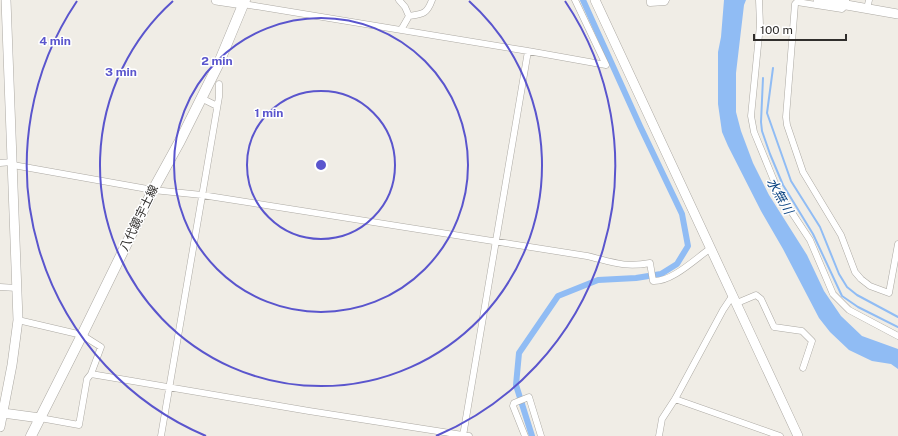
<svg xmlns="http://www.w3.org/2000/svg" width="898" height="436" viewBox="0 0 898 436" font-family="'Public Sans','Noto Sans JP',sans-serif">
<style>
.water{fill:#90bcf4}
.lines{fill:none;stroke-linecap:round;stroke-linejoin:round}
.stream{stroke:#90bcf4;stroke-width:2}
.canal{stroke:#90bcf4;stroke-width:6}
.street-casing{stroke:#aca9a3;stroke-width:7}
.secondary-casing{stroke:#aca9a3;stroke-width:10}
.primary-casing{stroke:#aca9a3;stroke-width:11}
.street{stroke:#fff;stroke-width:6}
.secondary{stroke:#fff;stroke-width:9}
.primary{stroke:#fff;stroke-width:10}
.ring{fill:none;stroke:#5a55cd;stroke-width:2}
.labels{text-anchor:middle;dominant-baseline:central;stroke-width:3;stroke-linejoin:round;paint-order:stroke}
.street-label{font-size:12px;fill:#302e2c;stroke:#fff}
.water-label{font-size:13px;font-style:italic;fill:#094280;stroke:#fff}
.centre{fill:#5a55cd;stroke:#fff;stroke-width:2}
.ring-label{font-size:12px;text-anchor:middle;font-weight:bold;fill:#5a55cd;stroke:#fff;stroke-width:3;stroke-linejoin:round;paint-order:stroke}
</style>
<rect width="100%" height="100%" fill="#f0ede6"/>
<path class="water" d="M724,0H746L744,5L736,73V112L741,131L753,163L769,195L807,255L824,291L841,316L862,336L898,349V369L891,364L872,361L849,350L830,332L819,318L783,249L761,211L728,146L722,132L718,104V52L721,37Z"/>
<g class="lines">
<path class="stream" d="M773,68L767,113L791,181L820,227L839,274L847,287L857,295L898,317
M763,78L761,122L762,131L770,154L783,185L813,234L842,296L858,307L898,327"/>
<path class="canal" d="M532,436L516,385L519,353L558,296L598,280L636,278L661,274L677,264L688,246L682,214L640,126L583,0"/>
<defs>
<path id="street" d="M399,0L405,7L409,16
M575,0L606,65
M650,0V3L665,2L666,0
M759,0L760,25L751,116L754,132L779,193L810,240L833,294L849,310L898,336
M846,0V5L842,9L797,2L795,4L786,117L787,125L803,172L841,235L855,272L861,279L870,286L889,293L898,244
M243,4L528,51L606,65
M867,9L869,0
M409,16C423,14 427,14 432,0
M401,30L409,16
M201,98L217,106
M0,163L12,162
M13,165L153,190L202,195L587,256C612,262 625,268 650,263L653,281C672,282 695,259 711,248
M0,287L17,288
M737,303L756,295L761,299L774,327L802,331L812,341L803,368
M18,320L82,335L101,347L91,374L309,411L469,436
M675,399L780,436
M40,418L79,425L87,379L91,374
M161,436L219,97V84
M463,436L528,51
M525,436L513,406L514,403L529,397L541,436
M659,436L662,419L675,399L723,310L733,295"/>
<path id="secondary" d="M216,0L243,4
M595,0L798,436
M818,0L898,14
M3,413L40,418
M0,427L12,365L18,320L6,0"/>
<path id="primary" d="M31,436L82,335L153,190L180,141L218,65L245,0"/>
</defs>
<use href="#street" class="street-casing"/>
<use href="#secondary" class="secondary-casing"/>
<use href="#primary" class="primary-casing"/>
<use href="#street" class="street"/>
<use href="#secondary" class="secondary"/>
<use href="#primary" class="primary"/>
</g>
<g class="ring">
<circle cx="321" cy="165" r="74"/>
<circle cx="321" cy="165" r="147"/>
<path d="M469 1A221 221 0 1 1 173 1"/>
<path d="M206 436A294 294 0 0 1 77 1M565 1A294 294 0 0 1 436 436"/>
</g>
<g class="labels">
<g class="street-label">
<text transform="translate(139 218) rotate(-64)">八代鏡宇土線</text>
</g>
<g class="water-label">
<text transform="translate(780 196) rotate(60)">水無川</text>
</g>
</g>
<circle cx="321" cy="165" r="6" class="centre"/>
<g class="ring-label">
<text x="55" y="45">4 min</text>
<text x="217" y="65">2 min</text>
<text x="121" y="76">3 min</text>
<text x="269" y="117">1 min</text>
</g>
<path d="M754 34v6h92v-6" fill="none" stroke="#302e2c" stroke-width="2"/>
<text x="760" y="34" font-size="12" fill="#302e2c" stroke="#ffffff" stroke-width="3" paint-order="stroke">100 m</text>
</svg>
